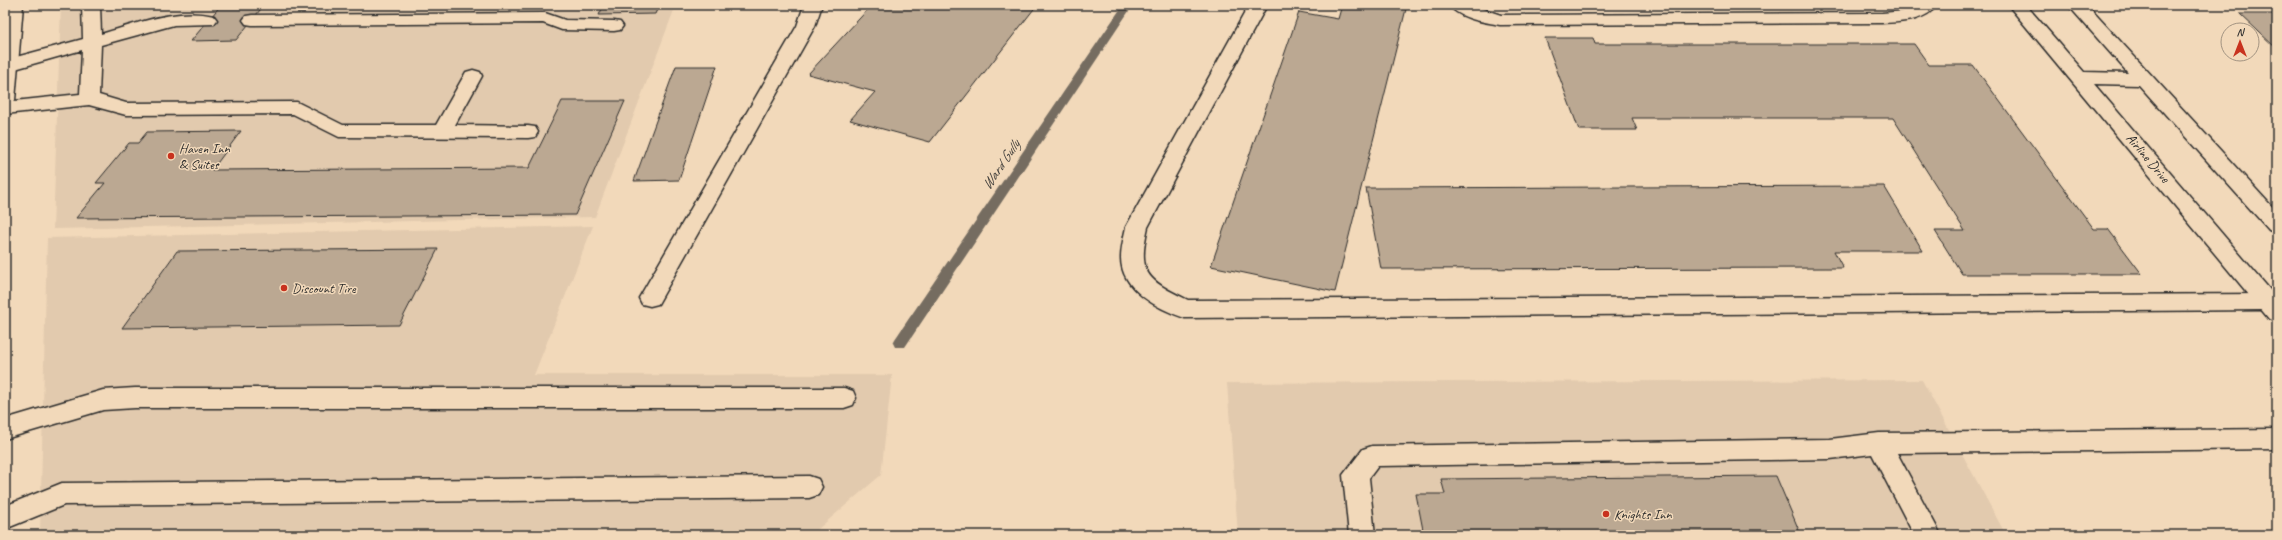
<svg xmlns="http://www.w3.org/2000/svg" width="2282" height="540" viewBox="0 0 2282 540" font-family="Caveat,sans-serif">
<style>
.built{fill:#e2caae}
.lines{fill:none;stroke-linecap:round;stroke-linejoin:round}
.stream{fill:#746c60;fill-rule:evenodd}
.building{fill:#bba892;stroke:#2b2b2b}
.service-casing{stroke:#2b2b2b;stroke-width:3}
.secondary-casing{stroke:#2b2b2b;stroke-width:3}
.service{fill:#f2d9ba;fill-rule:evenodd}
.secondary{fill:#f2d9ba;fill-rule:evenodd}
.poi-dot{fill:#c8321e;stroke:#f2d9ba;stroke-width:1.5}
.labels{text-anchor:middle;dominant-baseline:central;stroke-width:3;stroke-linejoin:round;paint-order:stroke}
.poi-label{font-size:14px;fill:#2b2b2b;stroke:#f2d9ba;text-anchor:start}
.street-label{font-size:14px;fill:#2b2b2b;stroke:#f2d9ba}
.water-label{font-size:15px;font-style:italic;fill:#4a4641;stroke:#f2d9ba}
</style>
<rect width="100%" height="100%" fill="#f2d9ba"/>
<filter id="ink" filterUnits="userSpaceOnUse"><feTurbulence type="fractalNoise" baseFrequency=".025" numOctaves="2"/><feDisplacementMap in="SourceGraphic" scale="8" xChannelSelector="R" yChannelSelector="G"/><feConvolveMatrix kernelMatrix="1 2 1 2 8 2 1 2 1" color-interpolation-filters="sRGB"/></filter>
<g filter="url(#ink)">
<path class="built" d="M61,5H676L595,217L53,229Z
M593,226L534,375H892L881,475L811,535H40L47,238Z
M1922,380L2006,535H1238L1227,383Z"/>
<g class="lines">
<path class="stream" d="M1123,5H1133L905,347H895L893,343L895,339Z"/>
</g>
<path class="building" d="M221,5H264L236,40L191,41Z
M604,5H659L655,14L599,15Z
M872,5H1037L930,142L850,120L875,92L808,74Z
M1342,5H1407L1335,292L1211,266L1299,12L1338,19Z
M2240,14H2277V49Z
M1545,38H1593L1595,44H1914L1929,65H1973L2094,229H2108L2142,274H1962L1935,231H1965L1893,118H1632L1637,130H1579Z
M676,66H717L679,180L634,181Z
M562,101H625L575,215L76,218L105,183H96L129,143H138L147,132L241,131L212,170L529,168Z
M1884,186L1923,251H1834L1843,268L1381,269L1366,188Z
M438,249L399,325L122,328L177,251Z
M1776,476L1801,535H1424L1416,494H1445L1441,479Z"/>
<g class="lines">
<defs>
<path id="service" d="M82,5H100L101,34C136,24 177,7 214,16L217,20L214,24L174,25L101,45L99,95L126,103L297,102L343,125H436L466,72L473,70L480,72L482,76L455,125L528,126L535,127L538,132L535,137L528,138L339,137L293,114L126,115L89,105L5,114V102L80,94L82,50L8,71L5,70V60L83,39Z
M804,5H822L815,26L658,304L650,306L642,304L639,298L797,26Z
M1249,5H1267L1148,227C1137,274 1147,280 1188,300L2267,294L2275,296L2277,304L2275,308L2267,310L1185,318C1158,309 1121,290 1121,258C1121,247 1124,237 1126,227Z
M1449,5H1471L1501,15L1882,13L1904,11L1915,5H1937C1925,22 1900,22 1882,23L1500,25C1485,22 1459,19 1449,5Z
M545,13L565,20L614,21L620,22L623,26L620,30L614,31L562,30L543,23L252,25L246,24L243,20L246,16L252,15Z
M135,388H844L853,391L856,398L853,405L844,408H135L103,410L5,439V419L103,390Z
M2277,429V449L1897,453L1941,535H1914L1872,454L1830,459L1378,466L1369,478L1375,535H1349L1343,475L1363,449L1372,446L1830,439L1879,433Z
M809,476L818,479L822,487L818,495L809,498L64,505L5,529V506L62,483Z"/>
<path id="secondary" d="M5,5H23L15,100L12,104L5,106Z
M2008,5H2026L2084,72L2128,73L2068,5H2087L2277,212V233L2269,230L2139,85L2094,84L2277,298V322L2269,319Z"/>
</defs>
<use href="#service" class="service-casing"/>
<use href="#secondary" class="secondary-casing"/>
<use href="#service" class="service"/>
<use href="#secondary" class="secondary"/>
</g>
</g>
<g class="poi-dot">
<circle cx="171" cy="156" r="4"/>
<circle cx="284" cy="288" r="4"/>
<circle cx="1606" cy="514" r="4"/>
</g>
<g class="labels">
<g class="poi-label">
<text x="179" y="148">Haven Inn<tspan x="179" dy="16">&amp; Suites</tspan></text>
<text x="292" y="288">Discount Tire</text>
<text x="1614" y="514">Knights Inn</text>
</g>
<g class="street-label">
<text transform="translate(2148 158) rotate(50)">Airline Drive</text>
</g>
<g class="water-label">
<text transform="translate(1001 165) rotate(-56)">Ward Gully</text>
</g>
</g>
<rect width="2282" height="540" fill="none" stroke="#f2d9ba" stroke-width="20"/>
<rect x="10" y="10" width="2262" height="520" fill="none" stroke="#2b2b2b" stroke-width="1.5" filter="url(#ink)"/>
<g transform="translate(2240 42)"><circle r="19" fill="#f2d9ba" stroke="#a29381"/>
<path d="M0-3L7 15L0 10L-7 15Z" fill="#c8321e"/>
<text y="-6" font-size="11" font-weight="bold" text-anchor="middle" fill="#2b2b2b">N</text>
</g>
</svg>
